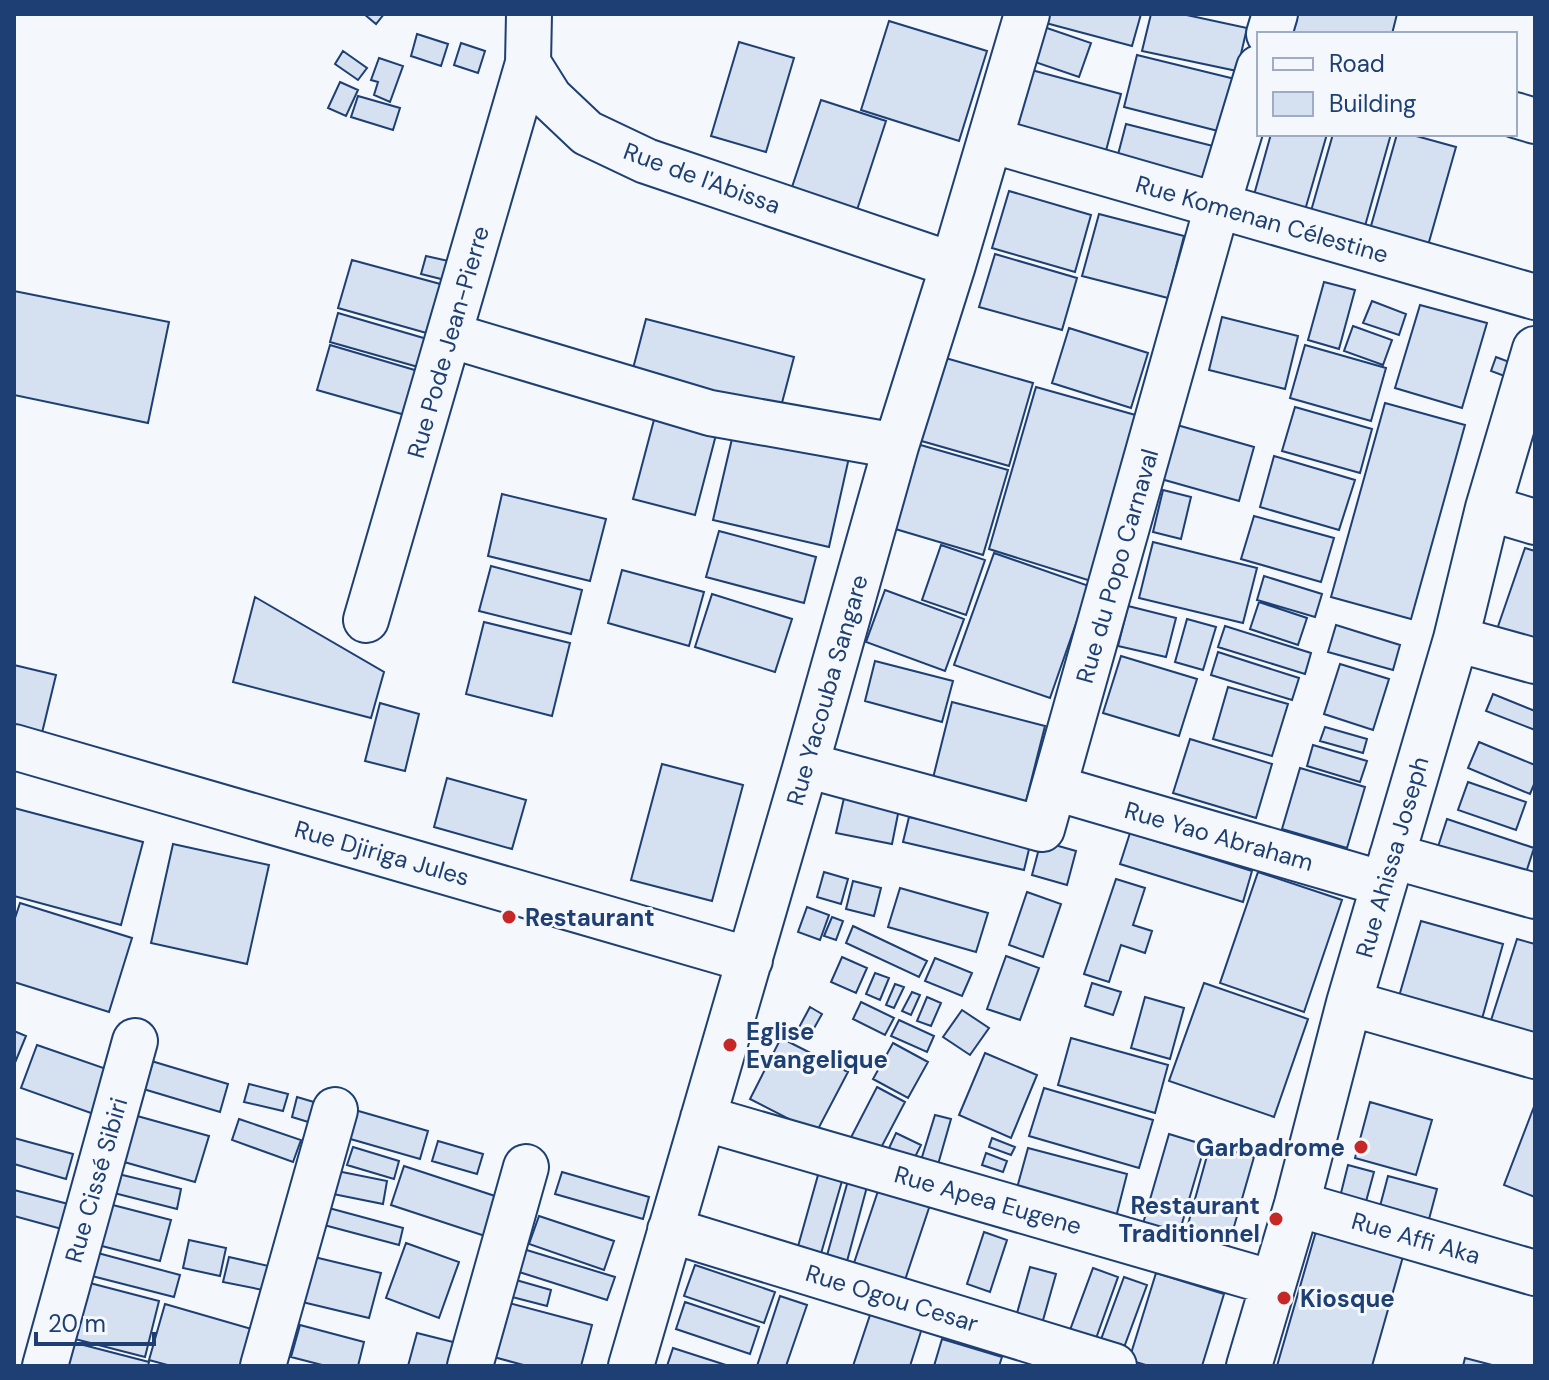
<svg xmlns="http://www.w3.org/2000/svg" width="1549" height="1380" viewBox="0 0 1549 1380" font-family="'DM Sans',sans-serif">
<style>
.building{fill:#d5e0f0;stroke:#1d3f73;stroke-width:2}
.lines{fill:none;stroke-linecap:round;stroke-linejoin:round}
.minor-casing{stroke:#1d3f73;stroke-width:48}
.minor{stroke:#f4f7fb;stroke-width:44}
.poi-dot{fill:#c62828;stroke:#f4f7fb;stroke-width:3}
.labels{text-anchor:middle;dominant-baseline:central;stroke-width:6;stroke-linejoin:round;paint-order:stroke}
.street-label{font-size:24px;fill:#1d3f73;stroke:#f4f7fb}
.poi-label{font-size:24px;font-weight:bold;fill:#1d3f73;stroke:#f4f7fb;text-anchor:start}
</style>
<rect width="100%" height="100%" fill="#f4f7fb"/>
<path class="building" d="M364,14H384L376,24Z
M1044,14H1141L1132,46L1042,22Z
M1151,14H1182L1247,28L1237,71L1142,51Z
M1298,14H1397L1392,34H1292Z
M889,21L987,51L959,141L861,110Z
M1041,26L1091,43L1079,77L1029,60Z
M417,34L448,44L441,66L411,56Z
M739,42L794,58L766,152L711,136Z
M461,43L485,51L478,73L454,65Z
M343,51L367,68L358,80L335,64Z
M1137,55L1235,79L1222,132L1124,107Z
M379,58L403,66L390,102L374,95L378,82L371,80Z
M1024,68L1121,94L1103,162L1006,137Z
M340,82L358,90L346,116L328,108Z
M358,96L400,108L393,130L351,117Z
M821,100L886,121L856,213L790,193Z
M1126,124L1213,146L1202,189L1115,166Z
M1271,134H1327L1303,217L1252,202Z
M1333,134H1391L1363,233L1309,218Z
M1397,134H1409L1456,147L1427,249L1369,233Z
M1009,191L1091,215L1075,272L992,248Z
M1099,214L1184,236L1168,298L1082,276Z
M995,254L1077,278L1062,330L979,307Z
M426,256L453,262L449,281L421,274Z
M352,260L444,285L430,334L338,308Z
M1324,282L1355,290L1339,349L1308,340Z
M14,291L169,322L148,423L14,395Z
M1372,301L1406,314L1399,335L1363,323Z
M1420,305L1487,323L1462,408L1395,388Z
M338,313L427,339L418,367L330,342Z
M1222,317L1298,336L1285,389L1209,370Z
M646,319L794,357L778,418L630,380Z
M1353,326L1392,340L1383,365L1344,351Z
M1069,328L1148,353L1131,408L1052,383Z
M330,345L418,371L405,415L317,390Z
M1305,345L1386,368L1371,421L1290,398Z
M942,357L1033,383L1009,466L918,440Z
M1496,357L1512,363L1507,377L1491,371Z
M1036,387L1139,416L1091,581L989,549Z
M1385,403L1465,425L1411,619L1331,597Z
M1295,407L1372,429L1360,473L1282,451Z
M655,416L717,431L695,515L633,499Z
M1177,425L1254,447L1239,501L1161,479Z
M735,426L850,453L829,547L713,520Z
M917,444L1008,470L983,555L892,528Z
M1274,456L1355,480L1339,530L1260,507Z
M1163,490L1191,497L1181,539L1153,532Z
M502,494L606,519L590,581L488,556Z
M1254,516L1334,538L1321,582L1241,559Z
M719,531L816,557L804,603L706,577Z
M1153,542L1257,568L1243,623L1139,598Z
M941,545L985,560L966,615L922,600Z
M1525,548L1535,551V651L1494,638Z
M994,553L1089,586L1050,698L954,665Z
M491,566L582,590L571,634L479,611Z
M622,570L704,592L689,646L608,623Z
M1264,576L1322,594L1315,617L1257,600Z
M885,590L964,619L945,671L866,642Z
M712,594L792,619L775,672L695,647Z
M255,597L384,672L371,718L233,682Z
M1259,602L1307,618L1298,645L1250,629Z
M1128,606L1176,618L1166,657L1118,646Z
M1187,619L1216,627L1203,670L1175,662Z
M484,622L570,643L552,716L466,694Z
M1336,625L1400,645L1393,670L1328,652Z
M1225,626L1311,653L1305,674L1218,647Z
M1218,652L1299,678L1292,700L1211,675Z
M1121,656L1197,679L1179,736L1103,713Z
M875,661L953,681L942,722L865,701Z
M1340,664L1389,679L1373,730L1324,714Z
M14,665L56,675L41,737L14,731Z
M1228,687L1288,704L1272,756L1213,739Z
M1493,694L1535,711V730L1486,711Z
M952,702L1045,726L1024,809L931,786Z
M380,703L419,714L405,771L365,761Z
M1325,727L1367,739L1363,753L1320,741Z
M1190,739L1272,764L1256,818L1173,793Z
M1479,742L1535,765V782L1530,794L1468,768Z
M1313,745L1367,761L1360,782L1307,766Z
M662,764L743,785L712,901L631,880Z
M1300,768L1365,787L1347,848L1282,829Z
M447,778L526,800L512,849L434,827Z
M1468,782L1526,802L1516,830L1458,810Z
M844,798L899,809L892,844L836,833Z
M14,808L143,842L121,925L14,896Z
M909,817L1030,845L1024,870L903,842Z
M1447,819L1534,848L1522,885L1435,856Z
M1130,833L1252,871L1243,902L1120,864Z
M1041,841L1076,851L1067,885L1032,875Z
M173,844L269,865L247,964L151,943Z
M824,872L848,879L841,904L817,897Z
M1258,872L1342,900L1304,1012L1220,983Z
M1116,879L1145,888L1133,925L1152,931L1145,953L1121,945L1109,982L1084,974Z
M853,881L881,888L874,916L846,909Z
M900,888L988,913L976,952L888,927Z
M1027,892L1061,904L1043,957L1009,945Z
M20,903L132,938L109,1012L14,982V921Z
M807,907L829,915L820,940L798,932Z
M832,917L843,921L836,940L824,936Z
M1421,921L1503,944L1478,1033L1395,1010Z
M853,926L927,961L919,977L846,943Z
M1517,939L1535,944V1051L1486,1036Z
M1006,956L1039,968L1020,1020L987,1009Z
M842,957L867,968L856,993L831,982Z
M935,958L972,973L962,996L925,981Z
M875,973L889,978L880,1000L866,994Z
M1092,983L1121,992L1113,1015L1085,1006Z
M1204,983L1308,1019L1274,1117L1169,1081Z
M895,984L904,987L894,1008L886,1005Z
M912,992L920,995L911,1015L902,1011Z
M927,997L941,1003L931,1026L917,1021Z
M1145,997L1184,1008L1170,1059L1131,1048Z
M861,1002L894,1018L885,1035L853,1019Z
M810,1007L822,1014L808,1039L796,1033Z
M962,1010L989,1028L970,1055L943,1037Z
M899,1020L934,1036L927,1052L891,1036Z
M14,1031L26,1036L14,1065Z
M781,1038L848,1072L816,1133L750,1099Z
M1071,1038L1168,1065L1155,1113L1058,1085Z
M893,1043L928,1062L908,1098L873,1079Z
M37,1045L118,1073L102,1117L21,1088Z
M985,1053L1037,1075L1011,1138L959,1115Z
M148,1060L228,1084L220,1112L140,1088Z
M249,1084L288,1094L283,1111L244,1102Z
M877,1087L905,1102L873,1163L845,1149Z
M1044,1088L1153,1120L1139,1168L1029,1136Z
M297,1097L324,1105L318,1125L292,1117Z
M1370,1102L1432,1120L1416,1175L1355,1158Z
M1535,1104V1197L1504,1185Z
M348,1108L428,1131L420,1159L340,1136Z
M130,1114L209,1136L195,1182L117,1160Z
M935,1115L951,1119L935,1175L918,1170Z
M239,1119L301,1140L293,1162L232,1140Z
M896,1133L921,1145L907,1173L883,1161Z
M1169,1134L1205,1145L1176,1244L1140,1234Z
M14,1138L73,1154L66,1179L14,1164Z
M992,1138L1015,1147L1011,1155L989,1147Z
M438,1141L483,1154L477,1174L432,1161Z
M1210,1145L1254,1157L1225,1258L1182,1246Z
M353,1147L399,1161L394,1179L347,1165Z
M1028,1148L1127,1174L1115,1221L1015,1195Z
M986,1153L1007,1161L1003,1172L982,1165Z
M1348,1165L1374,1172L1361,1220L1336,1213Z
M404,1166L501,1198L488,1237L391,1205Z
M820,1168L844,1174L820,1257L797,1250Z
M332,1170L387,1181L383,1204L328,1193Z
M562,1172L649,1197L643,1219L555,1194Z
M114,1173L181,1189L177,1209L110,1192Z
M1388,1176L1437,1189L1424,1238L1375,1225Z
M849,1177L868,1183L846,1265L826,1259Z
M881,1182L932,1199L903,1286L852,1269Z
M14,1190L76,1206L69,1231L14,1216Z
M109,1204L171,1220L160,1261L98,1245Z
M314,1204L403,1228L399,1245L309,1221Z
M539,1216L614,1241L604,1270L529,1244Z
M1319,1221L1406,1246L1372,1366H1277Z
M984,1232L1007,1240L990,1292L967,1284Z
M189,1240L226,1248L220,1276L183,1268Z
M406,1243L459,1262L439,1318L386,1298Z
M520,1248L615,1277L607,1300L513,1270Z
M94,1252L180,1275L174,1297L88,1275Z
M310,1256L381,1273L369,1318L298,1301Z
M229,1257L273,1267L268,1291L223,1282Z
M695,1265L775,1292L764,1323L684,1296Z
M1030,1267L1056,1274L1038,1338L1012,1331Z
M1093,1268L1118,1277L1089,1358L1063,1349Z
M1156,1273L1224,1294L1202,1366H1149L1129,1360Z
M1124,1277L1147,1285L1119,1361L1096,1353Z
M516,1280L551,1290L547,1306L512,1297Z
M86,1282L159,1301L145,1357L71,1338Z
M780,1296L807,1305L786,1366H757Z
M505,1302L592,1325L581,1366H527L490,1356Z
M685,1302L759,1327L750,1354L676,1329Z
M165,1304L255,1330L245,1366H171L149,1360Z
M872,1309L923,1325L910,1366H853Z
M300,1325L364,1342L358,1366H326L291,1357Z
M417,1333L469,1346L463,1366H408Z
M942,1339L1002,1357L999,1366H934Z
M68,1341L149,1362L148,1366H61Z
M673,1348L729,1366H667Z
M1465,1358L1496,1366H1463Z"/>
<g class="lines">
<defs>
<path id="minor" d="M529,14L528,63L550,98L587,133L646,161L953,265
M1269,34L1275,14
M1515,115L1535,121
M990,140L1535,297
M449,335L710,413L896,446
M1488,508L1535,522
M366,620L528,63
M1456,639L1535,661
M14,747L750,960
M806,765L1042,829L1217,207L1259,68
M1055,788L1384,884
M1392,856L1535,896
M1349,1003L1535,1056
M703,1118L1273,1283
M1297,1204L1535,1273
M670,1230L1114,1366
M45,1366L135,1041
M263,1366L335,1110
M470,1366L526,1167
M631,1366L806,765L896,446L953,265L1027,14
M1249,1366L1297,1204L1349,1003L1456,639L1488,508L1535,349"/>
</defs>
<use href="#minor" class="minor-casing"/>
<use href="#minor" class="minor"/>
</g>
<g class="poi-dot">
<circle cx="509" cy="917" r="8"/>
<circle cx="730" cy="1045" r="8"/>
<circle cx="1361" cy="1147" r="8"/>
<circle cx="1276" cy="1219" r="8"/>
<circle cx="1284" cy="1298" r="8"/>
</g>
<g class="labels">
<g class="street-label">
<text transform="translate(702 178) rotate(20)">Rue de l'Abissa</text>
<text transform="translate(1262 219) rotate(16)">Rue Komenan Célestine</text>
<text transform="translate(448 342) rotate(-74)">Rue Pode Jean-Pierre</text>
<text transform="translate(1117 566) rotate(-74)">Rue du Popo Carnaval</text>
<text transform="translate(827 690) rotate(-74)">Rue Yacouba Sangare</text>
<text transform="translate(1219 836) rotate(16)">Rue Yao Abraham</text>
<text transform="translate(382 853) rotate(16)">Rue Djiriga Jules</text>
<text transform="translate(1392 857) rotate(-74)">Rue Ahissa Joseph</text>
<text transform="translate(96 1180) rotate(-74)">Rue Cissé Sibiri</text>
<text transform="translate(988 1200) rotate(16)">Rue Apea Eugene</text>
<text transform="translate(1416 1238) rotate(16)">Rue Affi Aka</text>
<text transform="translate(892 1298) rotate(17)">Rue Ogou Cesar</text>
</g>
<g class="poi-label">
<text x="525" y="917">Restaurant</text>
<text x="746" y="1031">Eglise<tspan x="746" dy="28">Evangelique</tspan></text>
<text x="1345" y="1147" text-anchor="end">Garbadrome</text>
<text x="1260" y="1205" text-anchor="end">Restaurant<tspan x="1260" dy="28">Traditionnel</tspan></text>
<text x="1300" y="1298">Kiosque</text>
</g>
</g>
<rect width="1549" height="1380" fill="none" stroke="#1d3f73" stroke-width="32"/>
<rect x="1257" y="32" width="260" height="104" fill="#f4f7fb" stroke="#9eadc5" stroke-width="2"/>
<rect x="1273" y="58" width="40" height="12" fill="#f4f7fb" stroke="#9eadc5" stroke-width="2"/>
<text x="1329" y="72" font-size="24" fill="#1d3f73">Road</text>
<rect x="1273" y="92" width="40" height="24" fill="#d5e0f0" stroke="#9eadc5" stroke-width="2"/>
<text x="1329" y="112" font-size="24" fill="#1d3f73">Building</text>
<path d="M36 1332v12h118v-12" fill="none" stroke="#1d3f73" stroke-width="4"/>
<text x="48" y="1332" font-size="24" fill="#1d3f73" stroke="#f4f7fb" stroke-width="6" paint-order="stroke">20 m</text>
</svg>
